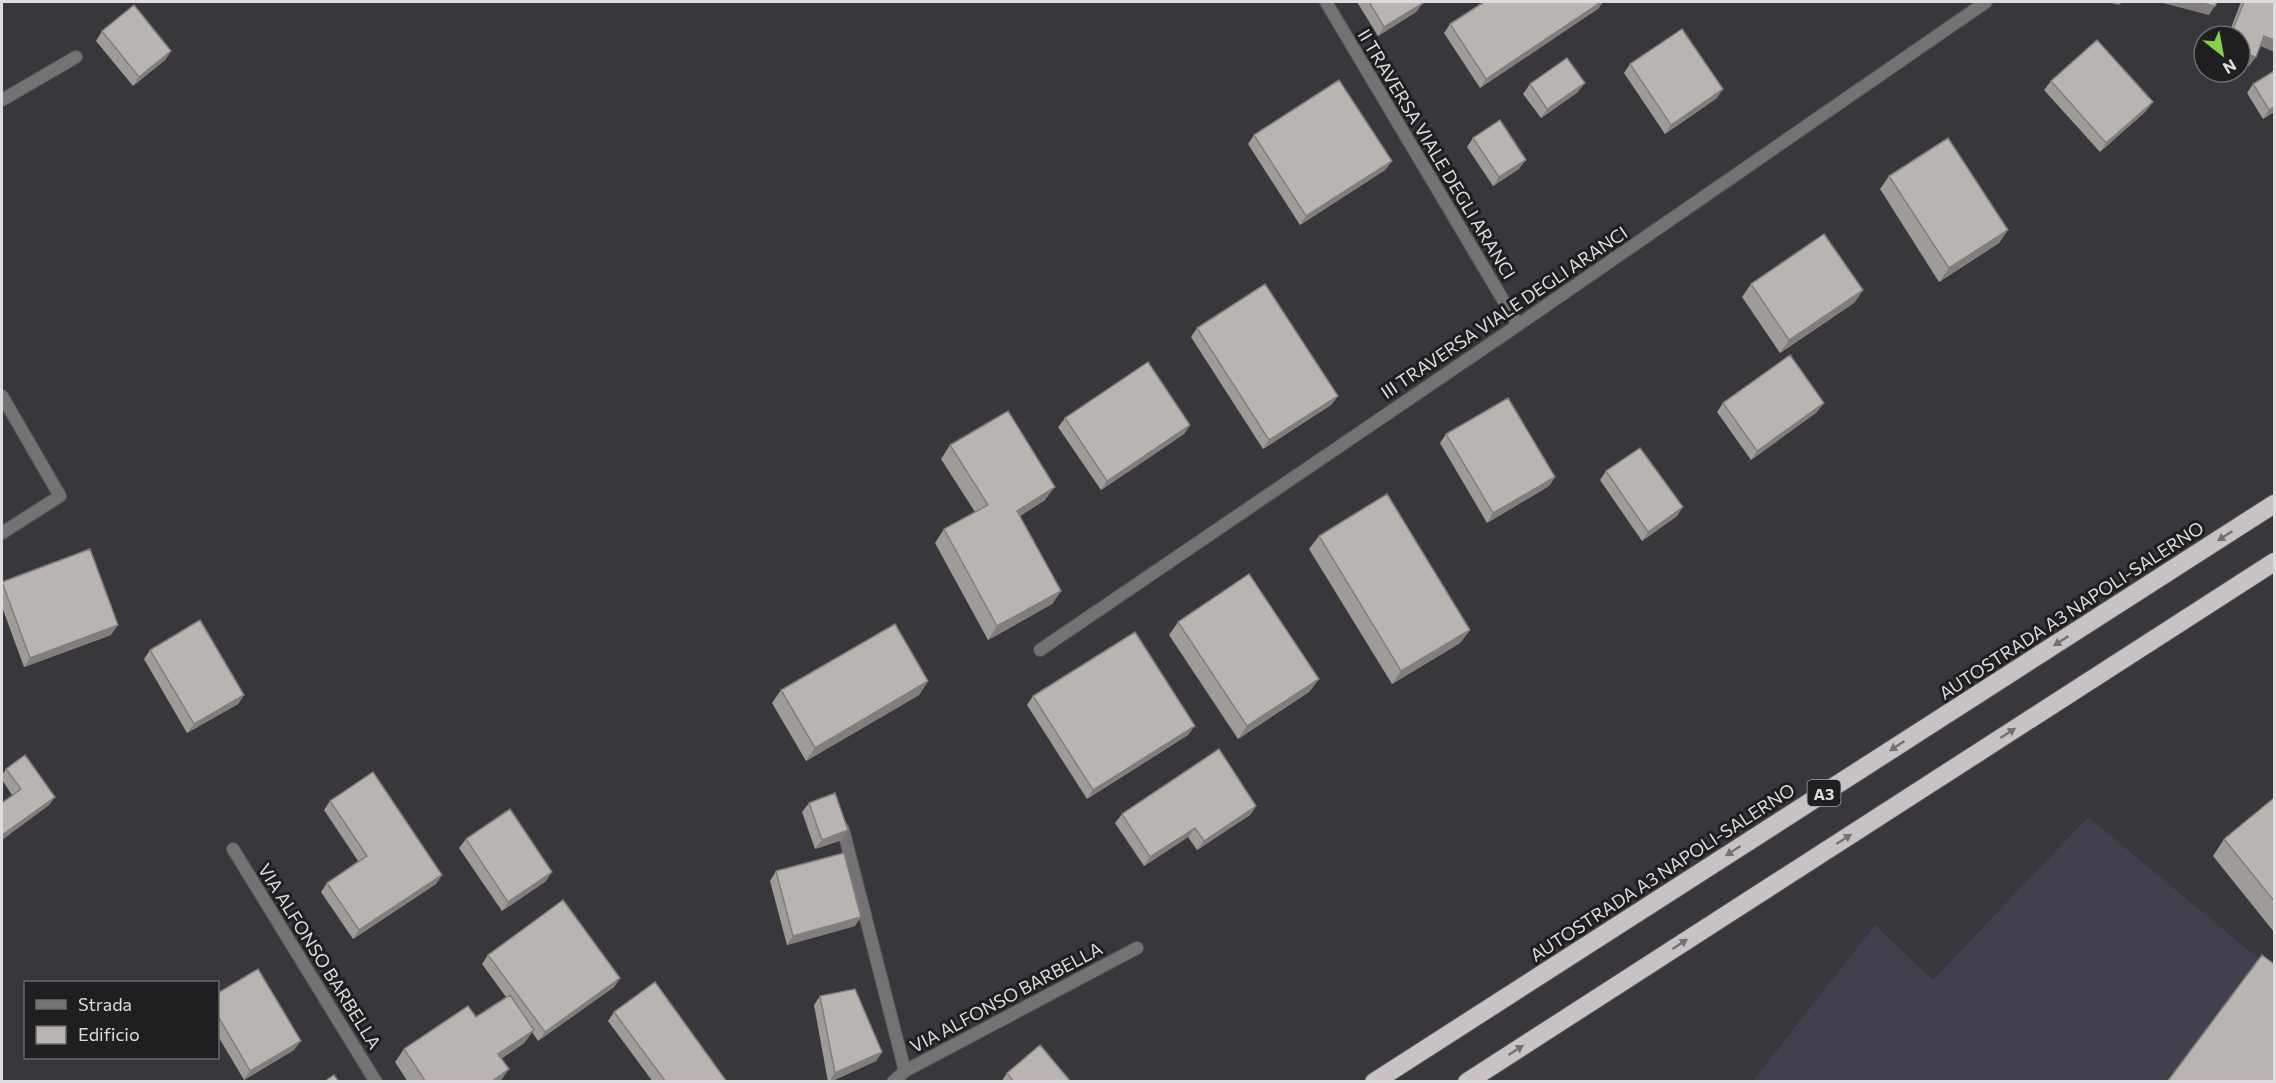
<svg xmlns="http://www.w3.org/2000/svg" width="2276" height="1083" viewBox="0 0 2276 1083" font-family="Commissioner,sans-serif">
<style>
.built{fill:#40414c}
.lines{fill:none;stroke-linecap:round;stroke-linejoin:round}
.service-casing{stroke:#55555a;stroke-width:14}
.minor-casing{stroke:#55555a;stroke-width:14}
.motorway-casing{stroke:#55555a;stroke-width:20}
.service{stroke:#757273;stroke-width:12}
.minor{stroke:#757273;stroke-width:12}
.motorway{stroke:#c9c2c4;stroke-width:18}
.wall{fill:#9f9b97}
.shaded-wall{fill:#827e7b}
.building{fill:#b9b4b0;stroke:#827e7b;stroke-width:1.5}
.oneway{fill:#747072}
.labels{text-anchor:middle;dominant-baseline:central;stroke-width:6;stroke-linejoin:round;paint-order:stroke}
.shield{fill:#1f1f21;stroke:#a4a4a7;stroke-width:1.5}
.shield-label{font-size:16px;font-weight:bold;fill:#dddde0}
.street-label{font-size:18px;fill:#dddde0;stroke:#1f1f21}
</style>
<rect width="100%" height="100%" fill="#37373c"/>
<path class="built" d="M2088,817L2259,959L2168,1081L1752,1082L1875,925L1933,980Z"/>
<g class="lines">
<defs>
<path id="service" d="M2,396L60,496L2,533
M843,829L905,1071"/>
<path id="minor" d="M1326,2L1518,325
M2,100L76,57
M1040,650L1518,325L1986,2
M233,849L376,1082
M893,1082L905,1071L1137,948"/>
<path id="motorway" d="M1374,1082L2274,504
M1467,1082L2274,562"/>
</defs>
<use href="#service" class="service-casing"/>
<use href="#minor" class="minor-casing"/>
<use href="#motorway" class="motorway-casing"/>
<use href="#service" class="service"/>
<use href="#minor" class="minor"/>
<use href="#motorway" class="motorway"/>
</g>
<path class="wall" d="M1357,2H1422L1416,12L1378,36Z
M2241,2H2274L2260,46L2249,66L2240,63V36H2228Z
M1599,8L1480,88L1444,33L1450,24Z
M102,31L171,51L165,60L133,86L96,41Z
M1630,64L1717,98L1665,134L1624,73Z
M2051,81L2146,111L2100,152L2044,90Z
M1530,84L1578,92L1541,118L1523,94Z
M2253,84L2274,112L2263,119L2247,93Z
M1254,135L1392,161L1385,170L1300,225L1248,144Z
M1473,138L1519,169L1493,186L1467,147Z
M1889,176L2008,230L1999,243L1939,282L1880,189Z
M1751,284L1863,290L1854,303L1780,353L1742,297Z
M1197,328L1338,396L1331,405L1263,449L1191,337Z
M1723,403L1817,412L1751,460L1717,412Z
M1065,418L1190,425L1184,434L1101,490L1058,427Z
M1446,434L1555,477L1549,486L1487,523L1440,443Z
M950,445L1045,500L1020,516L1061,591L1052,604L988,640L935,543L944,529L975,512L941,459Z
M1606,471L1677,516L1642,541L1600,480Z
M1319,536L1470,630L1460,643L1392,684L1309,549Z
M2,582L111,635L24,667L2,607Z
M1178,622L1319,679L1309,692L1238,739L1169,635Z
M150,650L244,695L238,704L187,733L144,659Z
M928,681L919,695L806,761L772,703L781,690Z
M1033,696L1188,735L1087,799L1027,705Z
M6,769L55,797L48,806L12,795L2,780V775Z
M2274,798V932L2213,856L2224,839Z
M330,801L436,884L353,939L321,892L327,883L358,861L324,810Z
M809,803L842,840L815,849L802,812Z
M1256,806L1250,815L1197,850L1188,837L1144,866L1115,823L1122,814Z
M466,839L546,881L502,911L459,848Z
M776,871L855,926L787,945L770,881Z
M488,955L620,978L614,987L538,1041L532,1032L524,1043L501,1059L500,1082H408L395,1062L404,1049L476,1017L506,997L482,964Z
M218,993L294,1050L244,1080L218,1036Z
M820,996L882,1052L876,1061L830,1082H828L814,1005Z
M614,1012L727,1082H653L608,1021Z
M1007,1073L1071,1082H1001Z"/>
<path class="shaded-wall" d="M1601,2H1603L1599,8L1480,88L1486,79Z
M2107,2H2122L2119,5Z
M2159,2H2198L2215,6L2209,15Z
M1423,3L1416,12L1378,36L1384,27Z
M2264,36L2274,40V52L2258,45Z
M171,51L165,60L133,86L139,77Z
M2240,52L2256,57L2249,66L2240,63Z
M1585,83L1578,92L1541,118L1547,109Z
M1723,89L1717,98L1665,134L1671,125Z
M2153,102L2146,111L2100,152L2106,143Z
M2274,107V112L2263,119L2269,110Z
M1526,160L1519,169L1493,186L1499,177Z
M1392,161L1385,170L1300,225L1306,216Z
M2008,230L1999,243L1939,282L1949,268Z
M1863,290L1854,303L1780,353L1789,340Z
M1338,396L1331,405L1263,449L1269,440Z
M1824,403L1817,412L1751,460L1757,451Z
M1190,425L1184,434L1101,490L1107,481Z
M1555,477L1549,486L1487,523L1493,513Z
M1055,487L1045,500L1008,524L1017,511Z
M1683,507L1677,516L1642,541L1648,532Z
M1061,591L1052,604L988,640L997,626Z
M118,625L111,635L24,667L30,658Z
M1470,630L1460,643L1392,684L1401,671Z
M1319,679L1309,692L1238,739L1247,726Z
M928,681L919,695L806,761L815,748Z
M244,695L238,704L187,733L194,724Z
M1195,726L1188,735L1087,799L1093,790Z
M55,797L48,806L2,840V835Z
M1256,806L1250,815L1197,850L1204,841Z
M1195,828L1188,837L1144,866L1150,857Z
M848,830L842,840L815,849L822,840Z
M552,872L546,881L502,911L508,902Z
M442,875L436,884L353,939L359,930Z
M861,917L855,926L787,945L793,936Z
M620,978L614,987L538,1041L545,1032Z
M534,1030L524,1043L489,1067L498,1054Z
M301,1041L294,1050L244,1080L250,1071Z
M882,1052L876,1061L829,1082L835,1073Z
M509,1069L500,1082H491Z"/>
<path class="building" d="M1369,2H1422L1423,3L1384,27Z
M1484,2H1601L1486,79L1450,24Z
M2198,2H2217L2215,6Z
M2244,2H2274V40L2264,36L2256,57L2240,52V36H2230Z
M134,5L171,51L139,77L102,31Z
M1682,29L1723,89L1671,125L1630,64Z
M2097,40L2153,102L2106,143L2051,81Z
M1567,58L1585,83L1547,109L1530,84Z
M2274,71V107L2269,110L2253,84Z
M1339,80L1392,161L1306,216L1254,135Z
M1500,120L1526,160L1499,177L1473,138Z
M1948,138L2008,230L1949,268L1889,176Z
M1824,234L1863,290L1789,340L1751,284Z
M1265,284L1338,396L1269,440L1197,328Z
M1790,355L1824,403L1757,451L1723,403Z
M1148,362L1190,425L1107,481L1065,418Z
M1508,398L1555,477L1493,513L1446,434Z
M1008,411L1055,487L1017,511L1061,591L997,626L944,529L988,505L950,445Z
M1640,448L1683,507L1648,532L1606,471Z
M1387,494L1470,630L1401,671L1319,536Z
M90,549L118,625L30,658L2,582Z
M1249,574L1319,679L1247,726L1178,622Z
M200,620L244,695L194,724L150,650Z
M895,624L928,681L815,748L781,690Z
M1135,632L1195,726L1093,790L1033,696Z
M1219,749L1256,806L1204,841L1195,828L1150,857L1122,814Z
M25,755L55,797L2,835V803L21,789L6,769Z
M373,772L442,875L359,930L327,883L367,856L330,801Z
M835,793L848,830L822,840L809,803Z
M2274,798V901L2224,839Z
M510,809L552,872L508,902L466,839Z
M844,853L861,917L793,936L776,871Z
M563,900L620,978L545,1032L488,955Z
M2262,955L2274,964V1082H2167Z
M258,969L301,1041L250,1071L218,1016V993Z
M655,982L727,1082H666L614,1012Z
M855,989L882,1052L835,1073L820,996Z
M510,995L534,1030L498,1054L509,1069L491,1082H426L404,1049L468,1006L476,1017Z
M1040,1045L1071,1082H1014L1007,1073Z
M334,1075L339,1082H324Z"/>
<defs><path id="oneway-solid" d="M-6-.8H1V-3.2L6.5 0L1 3.2V.8H-6Z" transform="scale(1.5)"/></defs>
<g class="oneway">
<use href="#oneway-solid" transform="translate(2225 536) rotate(147)"/>
<use href="#oneway-solid" transform="translate(2061 641) rotate(147)"/>
<use href="#oneway-solid" transform="translate(2008 733) rotate(-33)"/>
<use href="#oneway-solid" transform="translate(1897 746) rotate(147)"/>
<use href="#oneway-solid" transform="translate(1844 839) rotate(-33)"/>
<use href="#oneway-solid" transform="translate(1733 851) rotate(147)"/>
<use href="#oneway-solid" transform="translate(1680 944) rotate(-33)"/>
<use href="#oneway-solid" transform="translate(1516 1050) rotate(-33)"/>
</g>
<g class="labels">
<rect class="shield" x="1807.5" y="780" width="33" height="26" rx="4.5"/>
<g class="shield-label">
<text x="1824" y="793">A3</text>
</g>
<g class="street-label">
<text transform="translate(1437 154) rotate(59)">II TRAVERSA VIALE DEGLI ARANCI</text>
<text transform="translate(1504 312) rotate(-34)">III TRAVERSA VIALE DEGLI ARANCI</text>
<text transform="translate(2071 610) rotate(-33)">AUTOSTRADA A3 NAPOLI-SALERNO</text>
<text transform="translate(1662 872) rotate(-33)">AUTOSTRADA A3 NAPOLI-SALERNO</text>
<text transform="translate(320 956) rotate(58)">VIA ALFONSO BARBELLA</text>
<text transform="translate(1006 997) rotate(-28)">VIA ALFONSO BARBELLA</text>
</g>
</g>
<rect width="2276" height="1083" fill="none" stroke="#dddde0" stroke-width="6"/>
<rect x="24" y="981" width="195" height="78" fill="#1f1f21" stroke="#6b6b6d" stroke-width="1.5"/>
<rect x="36" y="1000" width="30" height="9" fill="#757273" stroke="#6b6b6d" stroke-width="1.5"/>
<text x="78" y="1011" font-size="18" fill="#dddde0">Strada</text>
<rect x="36" y="1026" width="30" height="18" fill="#b9b4b0" stroke="#6b6b6d" stroke-width="1.5"/>
<text x="78" y="1041" font-size="18" fill="#dddde0">Edificio</text>
<g transform="translate(2222 54) rotate(149)"><circle r="28" fill="#1f1f21" stroke="#6b6b6d" stroke-width="1.5"/>
<path d="M0-4.5L10 22L0 15L-10 22Z" fill="#86cf4b"/>
<text y="-9" font-size="16" font-weight="bold" text-anchor="middle" fill="#dddde0">N</text>
</g>
</svg>
